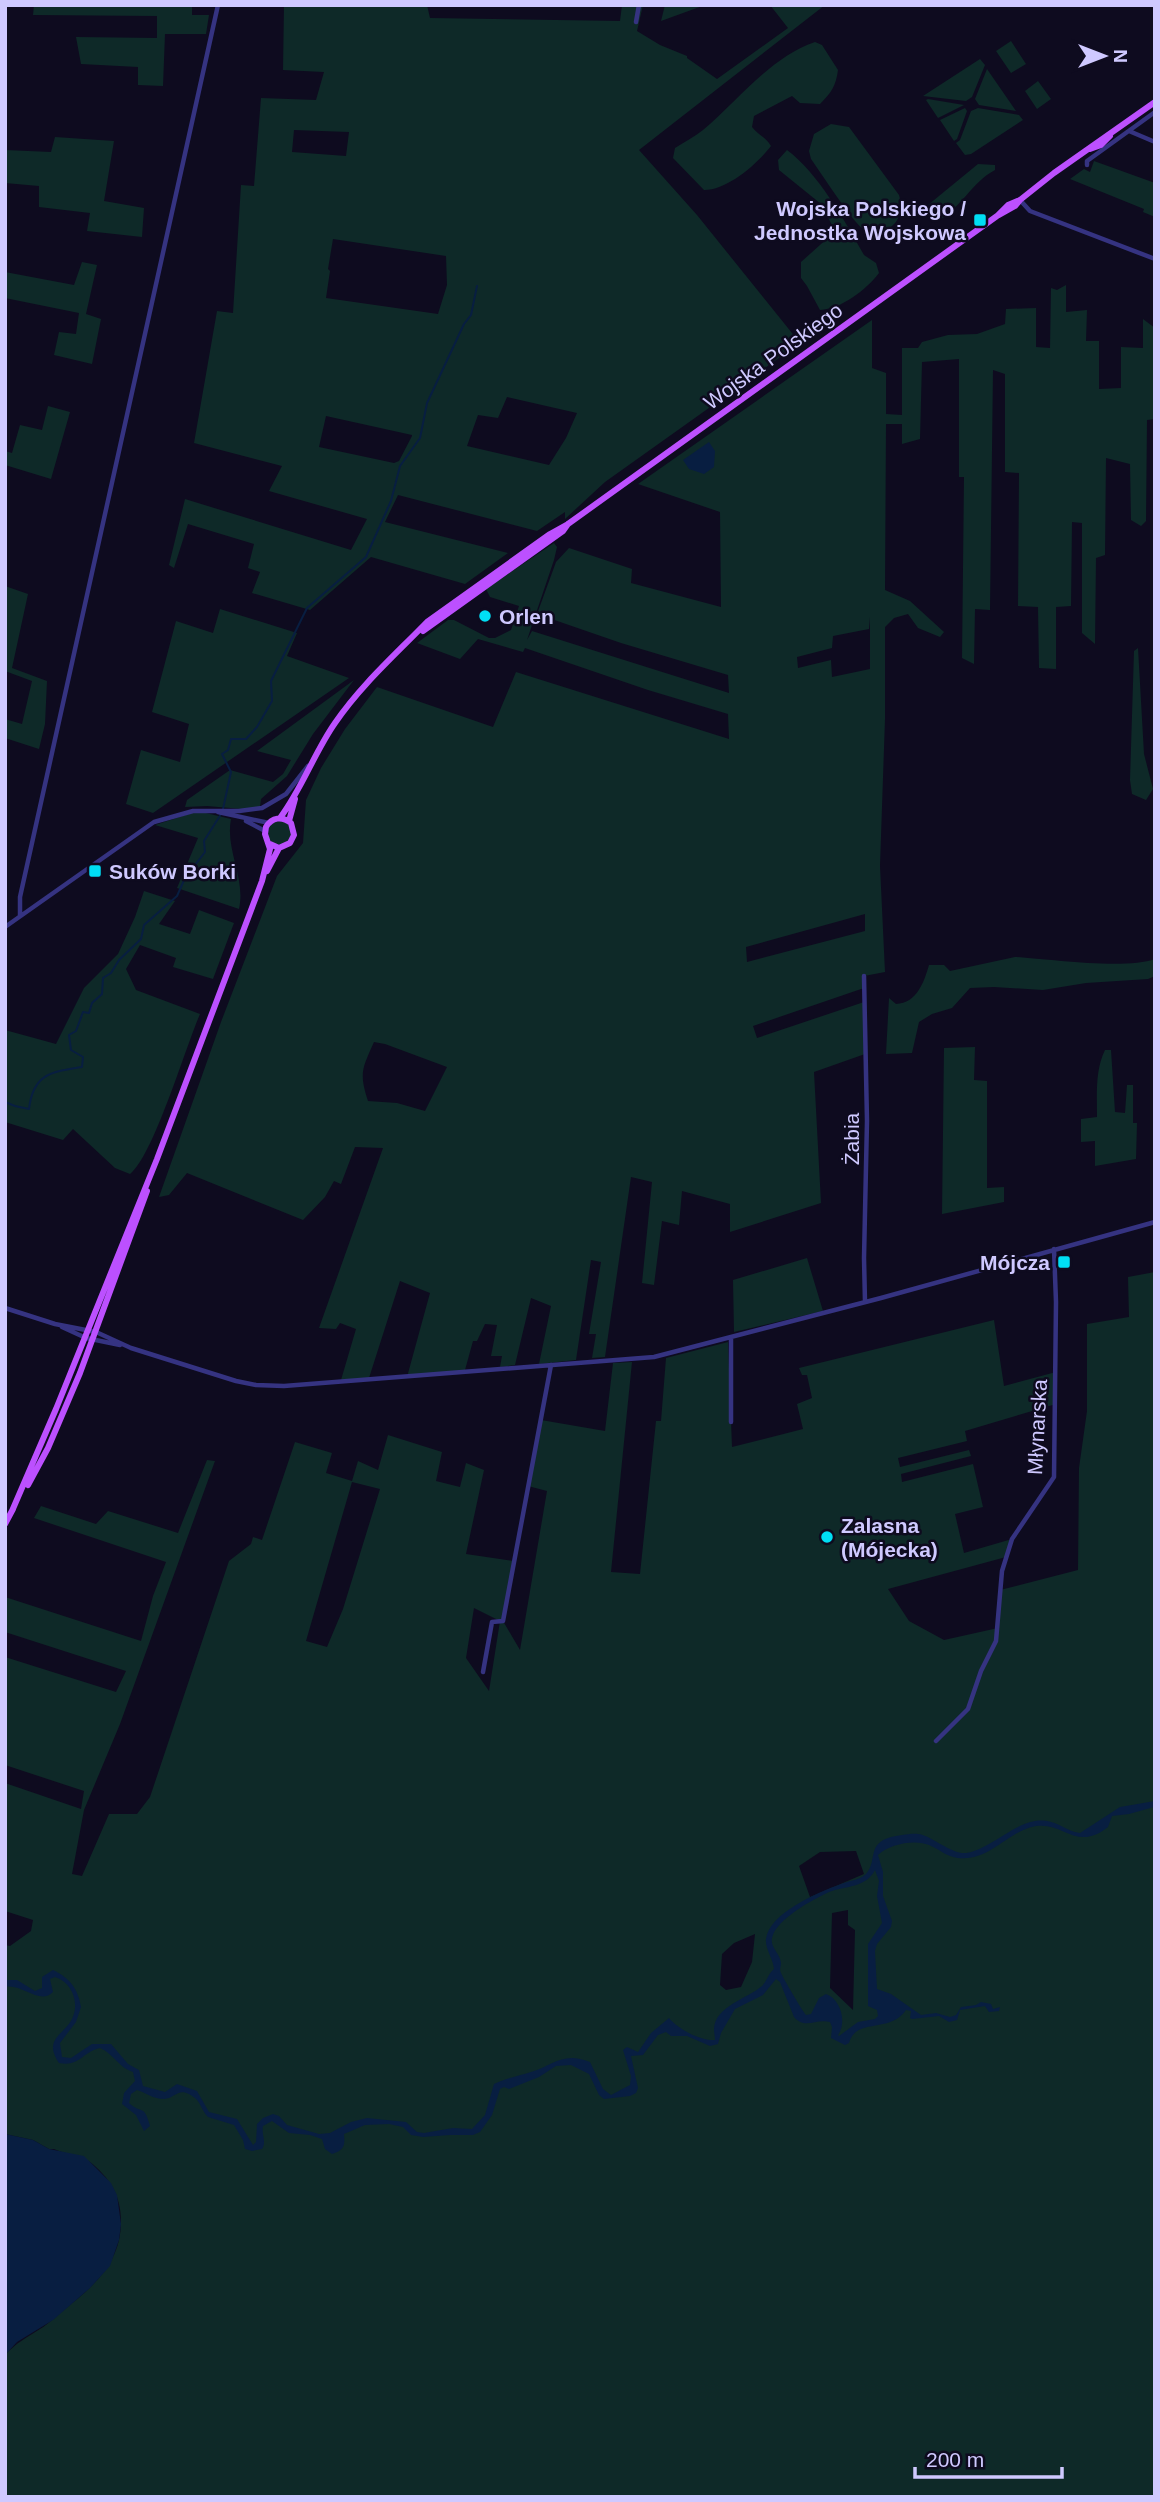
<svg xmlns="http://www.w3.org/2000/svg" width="1160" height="2502" viewBox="0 0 1160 2502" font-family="Helvetica,sans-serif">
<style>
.green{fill:#0e2928;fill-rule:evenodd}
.water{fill:#081e41;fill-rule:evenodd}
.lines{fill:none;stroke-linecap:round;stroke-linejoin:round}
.stream{stroke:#081e41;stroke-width:2}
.minor{stroke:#353381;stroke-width:4.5}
.major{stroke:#bc50ff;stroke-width:6}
.poi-dot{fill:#00def4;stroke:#0e0b1f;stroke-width:2.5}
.labels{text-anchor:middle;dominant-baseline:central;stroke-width:5;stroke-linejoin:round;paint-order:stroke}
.poi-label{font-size:21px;font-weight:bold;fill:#cfc9ff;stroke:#0e0b1f;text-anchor:start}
.street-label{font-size:21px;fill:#cfc9ff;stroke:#0e0b1f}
</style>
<rect width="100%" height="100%" fill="#0e0b1f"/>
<path class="green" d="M34,5H192V15H209L206,34H165L163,86L138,85V67L81,64L76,37L157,38V16L33,15Z
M284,5H427L430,18L620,21L622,5H643L637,31L660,45L687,56V58L717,79L788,28L770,5H825L639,150L697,215L800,343L605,482L565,519V512L537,531L398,495L385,522L508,553L465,584L371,557L310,610L252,593L260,572L248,568L254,544L188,524L174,568L169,565L185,499L351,550L367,519L269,491L282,466L194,443L217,311L233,313L241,185L254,186L261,98L316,100L324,72L283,70ZM294,130L349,132L346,156L292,152ZM333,239L446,256L447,285L438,314L326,298L330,271L328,269ZM507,397L577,413L566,438L549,465L467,446L478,415L498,418ZM326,416L412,435V436L399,461L394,463L319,447Z
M665,5H705L661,21Z
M1011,41L1026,64L1011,73L996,51Z
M815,42L822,45L838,70C836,86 831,93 820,104L800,103L792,96L754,116L752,127C758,135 766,137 771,146C757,164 728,190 704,190L673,158L675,148C684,142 694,137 703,130C738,101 769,58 815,42Z
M980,59L985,65L972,97L966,101L923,96Z
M987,69L1016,111L979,105L975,99Z
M1038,81L1051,99L1037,109L1025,91Z
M928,99L964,105L938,118L926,100Z
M965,108L967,111L957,139L954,141L940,120Z
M978,108L1019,115L1023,120L971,154L965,155L956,143L960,140L971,111Z
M831,124L849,127L899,195C902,205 901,218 893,225C885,233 872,235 863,229C852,221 821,173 811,159L809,151L814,134Z
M55,137L114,141L104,201L144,208L142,237L87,231L90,213L39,207V186L5,183V150L51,152Z
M787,150C818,173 845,221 864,255L876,263L879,273C866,290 841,309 820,310L807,286L801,278V262L830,236L834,229L821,204L779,170L778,160Z
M1094,161L1155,183V217L1143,212L1144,209L1070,179L1084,169L1090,172Z
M978,164L995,165V170C972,182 961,208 938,221L928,209V205Z
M82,262L97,265L86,314L101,319L92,364L54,355L59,332L76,334L79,313L5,298V272L74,285Z
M1066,285V312L1087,310L1086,341H1099V389L1121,388V347L1143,348V319L1155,328V419L1147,420L1146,521L1141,526L1131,520L1130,464L1106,458L1105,555L1096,558L1095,644L1082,633V523L1072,522L1071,606L1056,607V669L1039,668L1038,607L1018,606L1019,473L1005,472V374L993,370L990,610L975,609L974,664L962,658L964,477H959V359L922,362L920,439L902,444V424H886L885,590L910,601L944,632L940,637L918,628L908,614L894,618L885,627V719L880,866L885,972L864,976V988L753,1026L757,1038L864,1002L865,1054L814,1072L821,1203L730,1232V1204L682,1191L679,1225L662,1221L654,1285L642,1283L652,1182L631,1177L605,1357L592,1358L596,1334H589L601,1262L591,1260L576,1360L539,1364L551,1306L531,1298L515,1365L500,1367L502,1356H491L497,1325L485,1324L477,1341H473L465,1370L407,1377L430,1293L400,1281L369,1378L341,1380L356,1329L340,1323L336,1329L319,1328L383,1148L355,1147L341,1184L334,1181L325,1197L303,1220L187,1173L169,1195L159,1197L221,1022L277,876L303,843L306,800L321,768L345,729L377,687L493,727L516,672L729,739L728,714L648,690L525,648L523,652L478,639L460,659L417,643L448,620H454L489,638H495L511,630L519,606L490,597L486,589L554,543L557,547L554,560L527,640L532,631L729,693L728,675L621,643L537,614L556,562L569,548L632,569L631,583L721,607L720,512L638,484L872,320V368L886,373V414L902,415V348H918L922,342L948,335L977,334L1005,324L1006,309L1036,308V347L1050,348L1051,288L1057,290ZM870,617V669L832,677L831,660L798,668L797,657L832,648L833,636L869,629ZM865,914V931L747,962L746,947ZM374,1042L385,1044L447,1067L425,1111L397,1103L368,1101C359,1073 362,1069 374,1042Z
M48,406L70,412L51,479L5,465V451L12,453L20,425L42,430Z
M5,586L28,594L12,668L47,681L45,724L39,749L5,738V719L22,724L32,681L5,671Z
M220,609L297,633L287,656L349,678L153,813L126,804L141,750L180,762L189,724L152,712L176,621L213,633Z
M1138,648L1144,754L1153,789L1146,800L1132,794L1130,780L1134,651Z
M354,680L313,734L287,776L261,799L260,807L242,809L207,806L185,807L187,800L230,770L273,782L283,774L291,760L257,751Z
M192,813H206L231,819C225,850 246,878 239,909L177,888L198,838L155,825Z
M268 833a12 12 0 1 1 24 0a12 12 0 1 1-24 0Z
M144,891L175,901L159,924L190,934L199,910L234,923L213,979L173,967L176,958L140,945L126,969L136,990L200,1014C186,1046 153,1157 130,1174L115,1168L73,1129L63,1140L5,1122V1030L56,1044L84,988L118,954L135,917Z
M1015,957C1049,959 1125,970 1155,959V976L1148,979L1086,983L1043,990L994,987L970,988L952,1008L932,1014L919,1022L912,1053L886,1054L889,998L896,1004C917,1003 924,982 929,965H944L950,971Z
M975,1047L974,1080L987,1081V1188L1004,1187V1202L942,1214L944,1048Z
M1105,1050H1111L1115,1112L1125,1113L1127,1085H1133V1123H1137L1136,1159L1095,1166V1141L1081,1142V1119L1097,1117C1097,1095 1095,1070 1105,1050Z
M807,1258L823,1311L734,1332L733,1280Z
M1155,1272V2497H5V2355C16,2343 26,2338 40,2329C49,2324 57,2315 65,2309C95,2285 121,2262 121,2221C121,2195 109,2177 90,2162C81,2155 65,2154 54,2149H49L33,2140L5,2134V1945L10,1946L31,1931L33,1920L5,1911V1783L81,1809L84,1791L5,1765V1657L116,1692L126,1671L5,1632V1597L141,1641L153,1596L166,1562L34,1518L41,1506L96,1524L108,1511L178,1533L207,1460L215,1461L120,1724L84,1810L72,1874L82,1876L109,1814H137L150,1797L229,1561L251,1544L253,1537L262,1540L295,1442L332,1453L326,1473L352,1481L358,1461L378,1470L388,1435L442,1452L436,1481L460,1487L466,1463L484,1470L466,1554L514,1561L503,1621L520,1650L547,1491L528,1486L541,1420L605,1431L613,1363L632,1362L611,1572L640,1574L656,1421H661L666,1358L728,1342L732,1447L803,1429L797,1404L812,1398L807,1375H802L799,1368L994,1320L1004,1386L1056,1372V1404L965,1431L967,1441L898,1458L900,1467L969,1450L971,1456L901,1474L902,1482L973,1464L983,1507L955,1514L964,1553L1012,1539L1006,1557L888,1589L909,1621L944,1640L998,1628L1000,1590L1078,1570L1079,1468L1087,1411V1324L1129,1317L1128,1277ZM352,1482L380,1489L343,1609L327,1647L306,1641ZM474,1608L500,1621L489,1691L466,1658ZM856,1851L864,1874L810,1897L799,1866L820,1852ZM848,1910V1925L855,1930L853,2010L830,1988L832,1913ZM755,1934L752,1962L741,1987L726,1990L720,1985L722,1954L734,1943Z"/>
<path class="water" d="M709,442L715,451L714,467L704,474L689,469L683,460Z
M1155,1801L1154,1807L1129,1814L1112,1816L1108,1827C1077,1852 1064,1822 1036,1826C1007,1831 990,1862 958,1858C947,1857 939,1849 929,1845C915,1839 889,1844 878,1855L883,1872V1896L892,1921L891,1927L877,1944L875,1951L877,1989L891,1994L921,2015L936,2013L950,2017L956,2015L961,2007L976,2005L981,2002L991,2004L993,2009L1000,2007L999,2011L989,2012L985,2006L960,2010L957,2020L949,2022L939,2016L912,2019L910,2018L911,2011L906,2010C890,2034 856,2017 849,2043L845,2045L831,2038L832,2027L830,2022C816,2018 805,2030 794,2017L780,1982L776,1979L763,1995L735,2009L721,2033L718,2044L710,2046L687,2036H671L666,2032L658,2035L643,2055L631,2056L638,2088L636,2093L630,2096L604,2099L599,2095L589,2074L571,2065L556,2066L539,2077L509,2089L504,2087L500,2089L492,2115L480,2132L473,2135H450L423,2137L411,2135L403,2127L389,2124L365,2125L344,2134C345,2145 345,2150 332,2154L325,2149L322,2139L310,2135L289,2133L272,2121L263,2126C261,2134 267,2142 262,2149L252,2151L245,2149L243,2140L234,2125L208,2117C202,2111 201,2103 195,2098C178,2085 177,2098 164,2099C153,2099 147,2093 137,2090L131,2094L129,2103C142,2115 144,2103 150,2126L144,2131L136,2115L122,2104L124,2093L135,2081L133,2072C119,2068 114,2054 100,2048C82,2052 80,2067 59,2063C43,2039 63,2036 72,2019C80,2003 72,1982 55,1977L50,1979L53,1992C40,2006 22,1983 5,1987V1980H17L35,1991L42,1988V1977L53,1970C70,1978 78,1989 81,2007L76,2022L60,2043L62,2057L71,2058L92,2044H111L128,2064L139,2070L143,2086L165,2092L177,2084L197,2091L209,2112L237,2119L253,2145L256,2142L257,2124L263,2118L273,2114L279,2116L287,2125L319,2134L330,2133L351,2122L367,2118L406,2122L417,2132L424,2133L453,2128L472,2129L485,2115L494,2084C506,2078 519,2076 531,2072C554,2065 563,2051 590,2062L603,2089L611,2095L630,2085L631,2076L623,2050L627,2047L638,2052L651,2033L669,2018C678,2029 700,2041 715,2040C715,2036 714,2033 714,2029C715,2006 747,1999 762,1986C767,1981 768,1974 774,1969C773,1958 765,1949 766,1939C769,1913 819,1892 841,1884C848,1881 860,1880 866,1874C878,1861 866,1844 891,1837C898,1836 910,1833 918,1834C930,1835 947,1851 962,1853C984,1854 1012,1824 1035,1821C1056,1818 1064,1831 1080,1833L1120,1807ZM875,1870L879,1881L877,1896L882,1923L868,1944V2006L877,2010L878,2016L875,2019L858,2022L839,2036L838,2035C847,2023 841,1999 826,1994L819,1998L811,2014L806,2015C803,2012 783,1978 781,1973C779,1969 781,1967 781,1963C780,1953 770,1948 772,1938C776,1919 814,1899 829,1892C845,1886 866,1888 875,1870Z
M5,2134L33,2140L49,2149L84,2156L111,2183L117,2195L121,2224L119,2240L110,2266L90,2288L53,2320L17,2342L5,2355Z"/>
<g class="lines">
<path class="stream" d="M223,809L231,772L222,754L228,750L231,739H246L257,727L272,701L271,681L307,608L366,557L391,501L400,466L420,438L427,403L464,324L471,315L477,286
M5,1102L15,1106L29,1109C33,1073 52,1072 82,1067L83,1057L71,1050L69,1035L76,1031L83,1012L89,1013L92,1003L102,994L103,978L111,973L119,960L141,939L144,925L177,896L185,878L205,852L204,841L221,814"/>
<path class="minor" d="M636,22L639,5
M1129,131L1155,142
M1087,165V161L1155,112
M1020,200L1030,211L1155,259
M218,812L269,823
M246,821L265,831
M20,916V897L218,5
M5,927L154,822L193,811H239L262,808L286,794L308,766
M864,976L867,1121L864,1258L865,1302
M5,1308L55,1324L96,1332L131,1348L236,1381L256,1385L284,1386L654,1357L881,1298L1155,1222
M62,1327L86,1338L120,1345
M731,1337V1422
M483,1672L492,1622L503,1621L551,1365
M936,1741L968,1709L981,1671L996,1641L1002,1571L1012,1539L1054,1477L1056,1302L1054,1249"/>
<path class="major" d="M1090,149L1101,145L1110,136
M999,215L1015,206L1020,200
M423,631L563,531L568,524
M280,818C302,789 314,753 335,723C361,685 395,655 427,622L550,534L568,524L997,216L1008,205L1020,200L1054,173L1155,102
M289,821L295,799
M267,871L279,848
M28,1485L48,1448L80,1373L147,1191
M12,1511L56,1409L157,1159L262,881L270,849L265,834L266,827C272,817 282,816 291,823L294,835L290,843L279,848L270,844
M5,1524L13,1509"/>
</g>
<g class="poi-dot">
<rect x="973" y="213" width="14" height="14" rx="3.5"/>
<circle cx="485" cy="616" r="7"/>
<rect x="88" y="864" width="14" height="14" rx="3.5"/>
<rect x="1057" y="1255" width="14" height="14" rx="3.5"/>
<circle cx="827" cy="1537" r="7"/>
</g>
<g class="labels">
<g class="poi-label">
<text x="966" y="208" text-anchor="end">Wojska Polskiego /<tspan x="966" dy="24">Jednostka Wojskowa</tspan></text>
<text x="499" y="616">Orlen</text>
<text x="109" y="871">Suków Borki</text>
<text x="1050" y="1262" text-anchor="end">Mójcza</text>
<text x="841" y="1525">Zalasna<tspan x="841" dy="24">(Mójecka)</tspan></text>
</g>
<g class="street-label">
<text transform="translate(773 356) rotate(-36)">Wojska Polskiego</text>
<text transform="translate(851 1139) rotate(-90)">Żabia</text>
<text transform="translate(1037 1427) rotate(-87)">Młynarska</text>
</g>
</g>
<rect width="1160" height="2502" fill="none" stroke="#cfc9ff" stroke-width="14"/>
<g transform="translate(1104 56) rotate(90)" stroke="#0e0b1f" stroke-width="5" paint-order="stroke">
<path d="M0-5L12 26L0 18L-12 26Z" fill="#cfc9ff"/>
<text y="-10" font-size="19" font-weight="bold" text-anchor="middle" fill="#cfc9ff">N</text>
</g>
<path d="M915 2467v10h147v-10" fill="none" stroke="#cfc9ff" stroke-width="3.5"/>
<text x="926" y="2467" font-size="21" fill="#cfc9ff" stroke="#0e0b1f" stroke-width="5" paint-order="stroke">200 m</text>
</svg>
